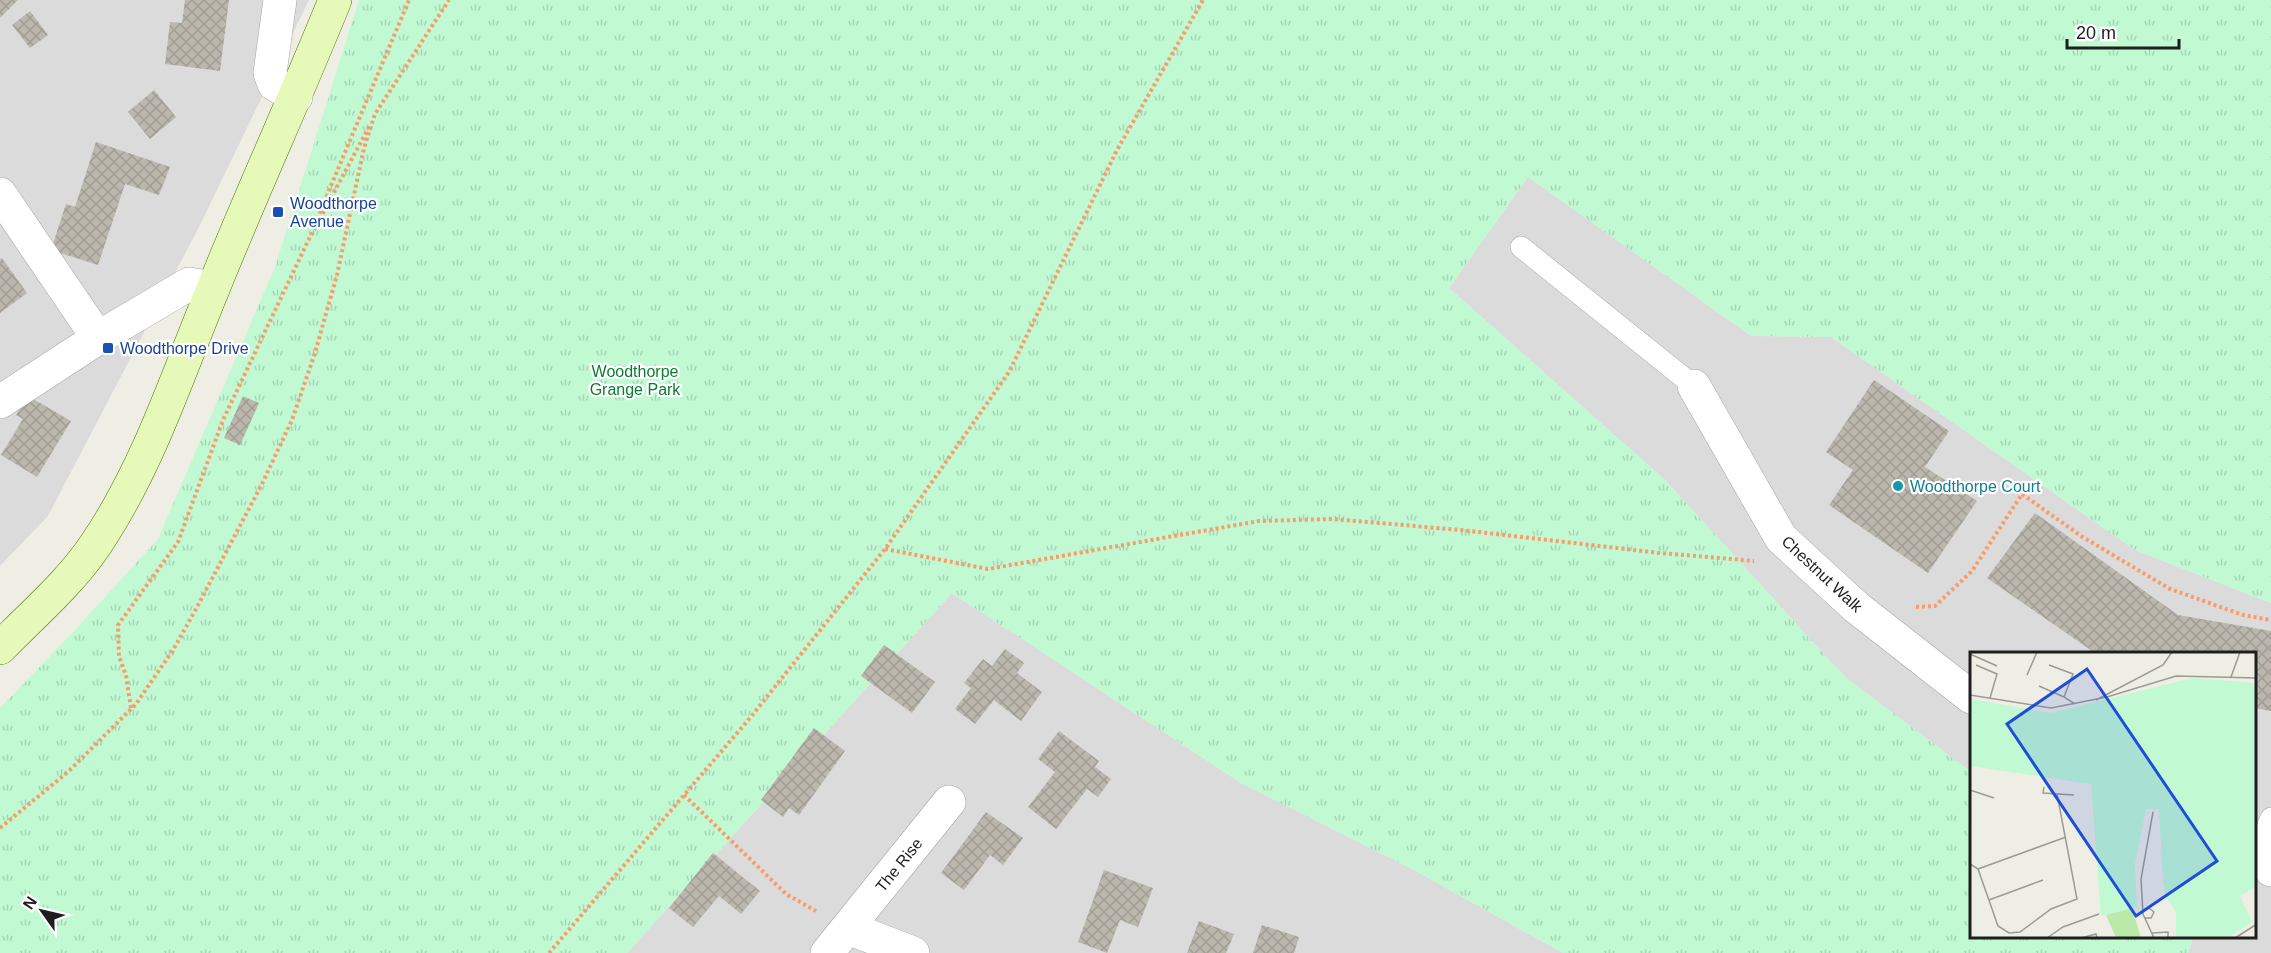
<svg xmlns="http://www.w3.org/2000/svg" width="2271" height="953" viewBox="0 0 2271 953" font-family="Helvetica,sans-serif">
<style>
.residential{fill:#dcdbdb}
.park{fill:url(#park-tufts)}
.building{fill:url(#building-cross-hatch)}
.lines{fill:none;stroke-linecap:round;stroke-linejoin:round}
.lane-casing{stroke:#a5a5a5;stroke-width:22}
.street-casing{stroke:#a5a5a5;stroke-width:34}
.secondary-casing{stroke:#4e7505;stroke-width:34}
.path{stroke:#f99c6a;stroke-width:4;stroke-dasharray:3 3;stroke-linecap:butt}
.lane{stroke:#fff;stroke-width:21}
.street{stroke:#fff;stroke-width:33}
.secondary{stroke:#e6f9b8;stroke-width:33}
.transit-dot{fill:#1a4fb4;stroke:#fff;stroke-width:2}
.culture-dot{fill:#0f9aa8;stroke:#fff;stroke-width:2}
.labels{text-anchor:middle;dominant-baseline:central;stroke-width:4.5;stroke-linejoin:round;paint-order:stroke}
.transit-label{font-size:16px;fill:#164399;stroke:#fff;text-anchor:start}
.park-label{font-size:16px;fill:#0c7c30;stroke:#fff}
.culture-label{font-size:16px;fill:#0d838f;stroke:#fff;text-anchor:start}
.street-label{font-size:16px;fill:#1e1e1e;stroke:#fff}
.inset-road{fill:none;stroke:#9b9b95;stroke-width:1.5}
.view{fill:#1d4ed8;fill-opacity:0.15;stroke:#1d4ed8;stroke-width:3}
.inset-edge{fill:none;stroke:#1e1e1e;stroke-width:3}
</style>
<defs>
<pattern id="park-tufts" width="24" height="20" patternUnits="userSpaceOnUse" patternTransform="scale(1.5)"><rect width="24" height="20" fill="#c1f9d3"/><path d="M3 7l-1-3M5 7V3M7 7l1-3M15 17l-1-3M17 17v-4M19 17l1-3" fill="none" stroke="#a5d5b5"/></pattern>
<pattern id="building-cross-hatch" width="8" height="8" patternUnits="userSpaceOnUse" patternTransform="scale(1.5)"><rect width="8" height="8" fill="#bcb7ad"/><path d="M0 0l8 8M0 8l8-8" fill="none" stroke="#a19d94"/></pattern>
</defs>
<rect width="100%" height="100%" fill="#efeee4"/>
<path class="residential" d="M0,0H309L199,227L48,516L0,566Z
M1528,177L1751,336L1831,337L2135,550L2271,603V953H2188L2193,937L2254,936V653H1971V772L1845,677L1665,480L1449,288Z
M952,593L1241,783L1414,870L1563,953H627Z"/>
<path class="park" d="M359,0H2271V603L2135,550L1831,337L1751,336L1528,177L1449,288L1665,480L1845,677L1971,772V936L2193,937L2188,953H1563L1414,870L1241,783L952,593L627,953H0V708L76,629L158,539L275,267Z"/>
<path class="building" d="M0,0H18L0,18Z
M185,0H229L220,71L165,64L170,22L182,23Z
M30,11L48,35L30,48L12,25Z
M154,90L176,117L150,139L128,112Z
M96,142L170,167L159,195L125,184L98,265L51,250L66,204L75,207Z
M2,258L27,293L0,313V259Z
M1874,380L1949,431L1925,467L1977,501L1928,573L1829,505L1853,470L1826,452Z
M28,396L71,421L37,477L1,455L23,419L16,415Z
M243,396L259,403L240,445L224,438Z
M2035,513L2178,615L2271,631V711L2254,708V653H2095L1987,578Z
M884,645L935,682L912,713L861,676Z
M1005,649L1024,663L1017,673L1042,692L1021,721L994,700L975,724L955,709L971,688L964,683L983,659L992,666Z
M814,728L845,751L799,815L789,808L783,817L761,800Z
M1059,731L1099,761L1095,767L1111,779L1098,797L1087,789L1056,829L1028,807L1055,772L1038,759Z
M986,812L1023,838L1003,865L990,855L964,890L941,873Z
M713,853L760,891L741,914L719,896L693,927L669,908Z
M1104,870L1153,888L1138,927L1120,920L1107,953L1078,942Z
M1199,921L1234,934L1226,953H1187Z
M1262,925L1299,937L1294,953H1253Z"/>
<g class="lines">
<defs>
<path id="lane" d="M1521,247L1694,386
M2269,864C2264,849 2263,833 2271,818"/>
<path id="street" d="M280,0L270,73L274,84L296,97
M0,194L98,338L189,284L213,288
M1694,386L1781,538L1856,607L1971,697
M0,402L98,338
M2254,851L2269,864L2271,870
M848,928L913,953
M827,953L949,802"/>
<path id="secondary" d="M0,648C32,615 70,583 96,544C149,465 177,376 213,289C252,192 296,97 335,0"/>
</defs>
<use href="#lane" class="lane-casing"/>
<use href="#street" class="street-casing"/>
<use href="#secondary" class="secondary-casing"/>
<path class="path" d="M317,219L409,0
M885,549L988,569L1259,521L1332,519L1461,530L1660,553L1754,561
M1916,607L1935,606L1972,571L2022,494L2081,536L2170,589L2243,615L2271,620
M131,708L126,676L119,656L118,625L178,542L223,420L308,241L370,125
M684,795L786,894L816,911
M0,828L69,771L136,704L173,650L196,609L262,484L292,420L314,356L337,275L364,148L375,114L449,0
M549,953L750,718L885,549L1009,372L1117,150L1203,0"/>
<use href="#lane" class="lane"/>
<use href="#street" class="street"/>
<use href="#secondary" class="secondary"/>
</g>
<g class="transit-dot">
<rect x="272" y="206" width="12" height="12" rx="3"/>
<rect x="102" y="342" width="12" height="12" rx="3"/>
</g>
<circle class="culture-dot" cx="1898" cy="486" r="6"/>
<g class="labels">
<g class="transit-label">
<text x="290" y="203">Woodthorpe<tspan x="290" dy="18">Avenue</tspan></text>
<text x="120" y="348">Woodthorpe Drive</text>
</g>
<g class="park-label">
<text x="635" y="371">Woodthorpe<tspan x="635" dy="18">Grange Park</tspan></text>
</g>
<g class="culture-label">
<text x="1910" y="486">Woodthorpe Court</text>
</g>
<g class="street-label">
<text transform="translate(1822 574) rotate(43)">Chestnut Walk</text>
<text transform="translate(899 865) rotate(-51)">The Rise</text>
</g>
</g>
<g transform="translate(1970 652)">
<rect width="286" height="286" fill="#efeee4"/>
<path d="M223,26L286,31V235L270,244L282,270L258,286H206V260L196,246L193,229L189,157H176L165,212L167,255L131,264L121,132L0,114V47L81,61Z" fill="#c1f9d3"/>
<path d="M162,256L171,286H146L136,263Z" fill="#bae9aa"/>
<path class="inset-road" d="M0,2L27,14M6,13L27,22L20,46M79,13L103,22L94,45L105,52M57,23L67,0M261,25L270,0M69,34L94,45M0,43L81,56L137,45L206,24L287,26M126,48L193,13L202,0M74,135L73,141L104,143M0,138L24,146M183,160L171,227L173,262L184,286M0,212L8,217L28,274L39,281L50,280L81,257L107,247L87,142M8,217L96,185M19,248L73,228M174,258L179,256L184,260L181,266H175M182,281L198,280V286M77,286L93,275L129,262M111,286L126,282L127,286M265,286L287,272"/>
<path class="view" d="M117,17L247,209L166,264L37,72Z"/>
<rect width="286" height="286" class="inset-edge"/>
</g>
<g transform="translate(42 911) rotate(304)" stroke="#ffffff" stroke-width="4.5" paint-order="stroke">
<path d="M0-4.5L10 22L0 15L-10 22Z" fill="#1e1e1e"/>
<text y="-9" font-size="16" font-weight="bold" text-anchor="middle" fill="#1e1e1e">N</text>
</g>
<path d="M2067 39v9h112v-9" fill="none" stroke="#1e1e1e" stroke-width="3"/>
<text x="2076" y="39" font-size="18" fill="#1e1e1e" stroke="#ffffff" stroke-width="4.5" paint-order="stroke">20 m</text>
</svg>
